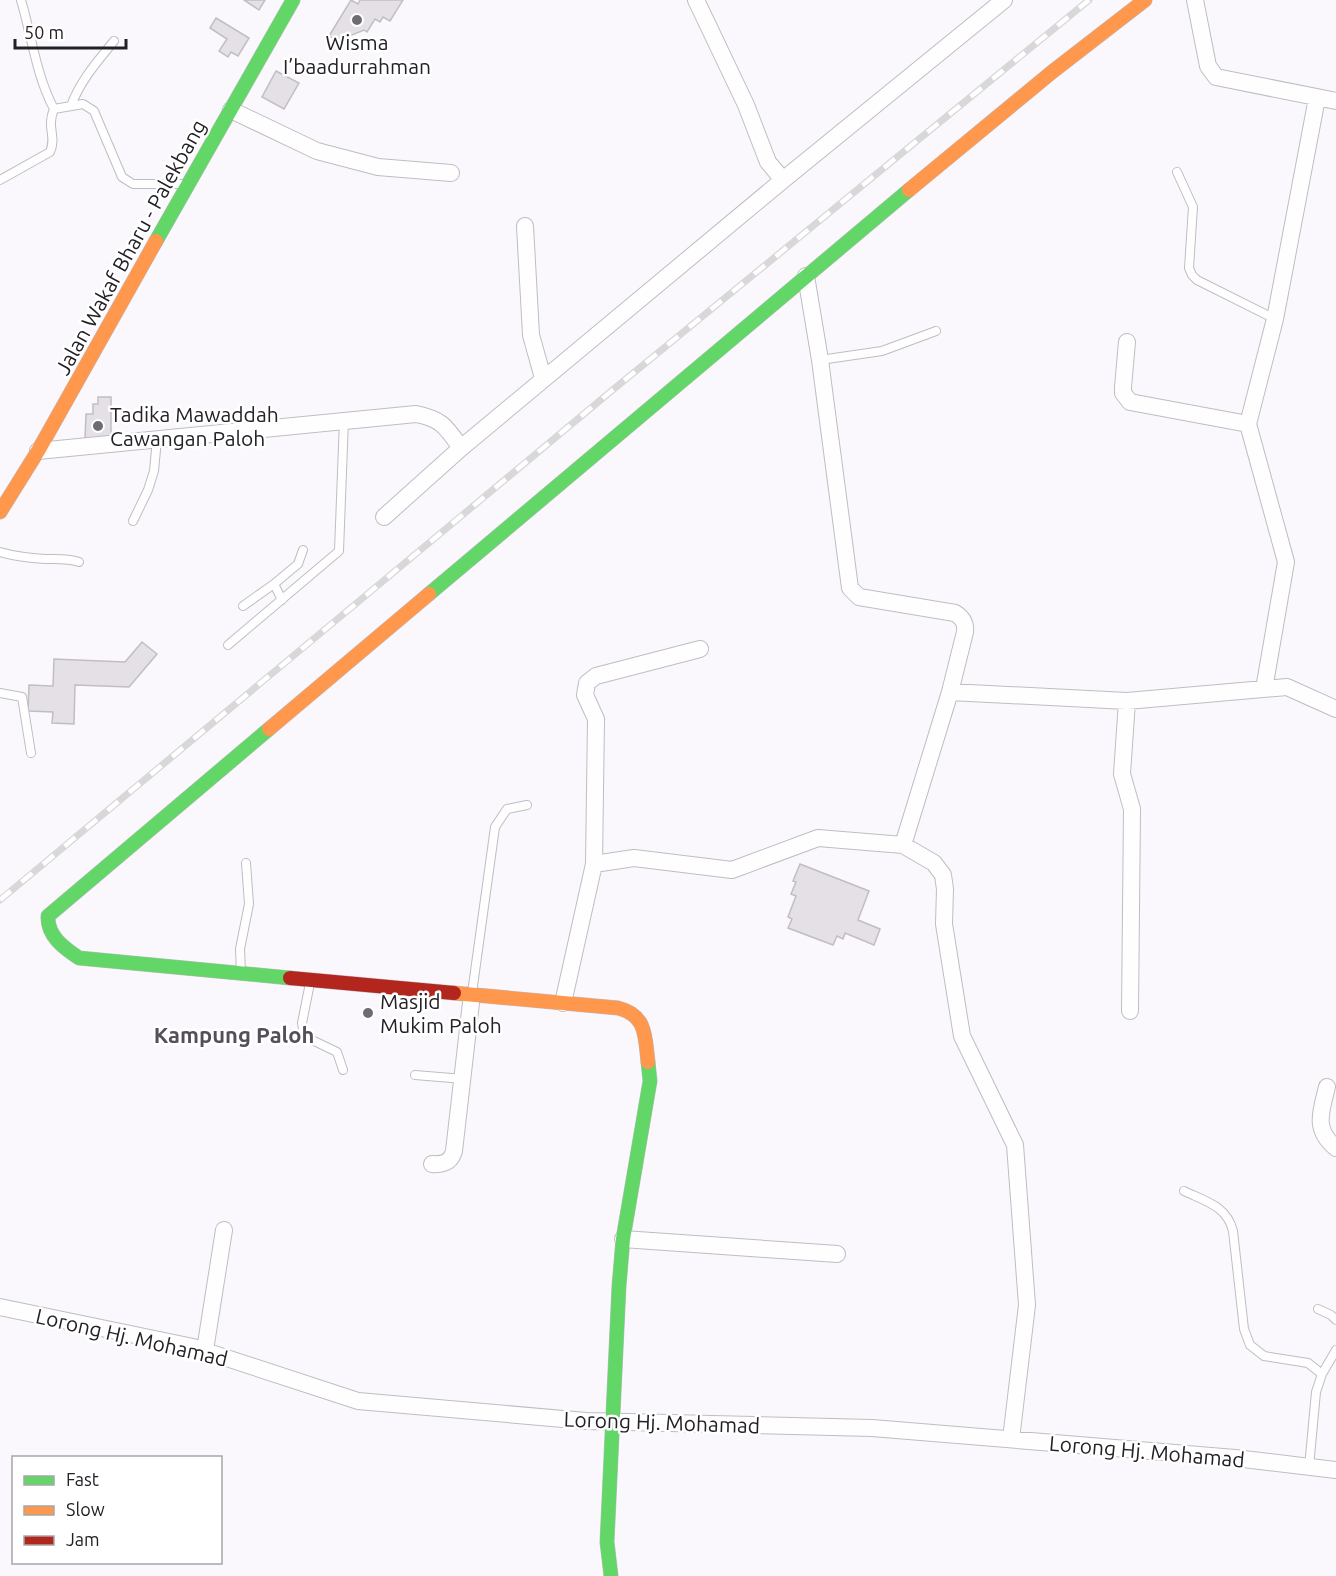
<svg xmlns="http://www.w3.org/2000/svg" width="1336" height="1576" viewBox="0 0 1336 1576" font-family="Ubuntu,sans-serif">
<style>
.building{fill:#e4e0e5;stroke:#c1bec2;stroke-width:1.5}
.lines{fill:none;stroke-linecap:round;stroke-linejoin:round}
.lane-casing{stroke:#bfbdc2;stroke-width:10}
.street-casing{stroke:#bfbdc2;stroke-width:18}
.fast-casing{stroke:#bfbdc2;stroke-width:15}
.slow-casing{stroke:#bfbdc2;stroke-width:15}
.jam-casing{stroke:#bfbdc2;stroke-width:15}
.lane{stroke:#fefeff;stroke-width:8}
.street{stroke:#fefeff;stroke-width:16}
.fast{stroke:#63d668;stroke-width:14}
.slow{stroke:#ff974d;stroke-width:14}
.jam{stroke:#b3261e;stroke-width:14}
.rail-casing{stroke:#d8d8d8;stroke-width:7}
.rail{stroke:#fff;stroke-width:4.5;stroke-dasharray:14;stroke-linecap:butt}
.poi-dot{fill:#6e6c71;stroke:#fff;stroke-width:2}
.labels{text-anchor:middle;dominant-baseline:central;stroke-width:5;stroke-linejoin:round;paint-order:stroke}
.poi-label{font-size:21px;fill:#232026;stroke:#fff;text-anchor:start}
.street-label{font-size:21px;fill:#232026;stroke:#fff}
.neighbourhood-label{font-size:22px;font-weight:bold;fill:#554f5c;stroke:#fff}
</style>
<rect width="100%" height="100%" fill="#faf8fd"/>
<path class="building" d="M244,0H265L259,10Z
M351,0L358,4L360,0H403L390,21L383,17L380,22L375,19L367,32L364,30L337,41L329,36Z
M216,18L249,38L238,56L231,52L228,57L219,51L227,39L210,28Z
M276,71L299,83L284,109L262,97Z
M98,397H111V439H85L86,414H93V404H98Z
M142,642L157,654L129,687L75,685L74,724L52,723L53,712L28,711L29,685L53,686L54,659L125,662Z
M800,864L869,891L858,920L880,929L874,945L845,933L843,939L837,936L833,945L788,928L792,919L788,917L796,896L791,894L796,882L793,881Z"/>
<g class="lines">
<defs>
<path id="lane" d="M21,0C32,37 36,75 54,109
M71,106C80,81 97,62 114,41
M1177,172L1193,207L1189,268L1192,275L1197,280L1275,319
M0,180L50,152C57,136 46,128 54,109L83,104L94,111L122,177L133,184H185
M820,360L882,351L936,331
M133,521L148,490L154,471L157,439
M0,552C14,556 29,558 45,559C57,559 67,558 79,562
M282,600L274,584L298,564L303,550
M243,606L274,584
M228,645L339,551L344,420
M0,693L22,697L31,753
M241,972L240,949L249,904L246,863
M310,983L302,1023L304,1034L312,1040L337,1052L343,1070
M472,993L495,827L507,809L527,805
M415,1075L464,1079
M1184,1191C1205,1201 1227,1206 1233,1231L1244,1329L1250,1345L1264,1356L1308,1363L1322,1374
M1318,1309L1331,1315L1336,1320
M1309,1467L1316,1392L1322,1374L1336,1350"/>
<path id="street" d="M696,0L746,105L768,162L783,180
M1195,0L1208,66L1216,77L1336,101
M231,110L317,151L378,167L451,173
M525,226L531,335L543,378
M806,276L820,360L850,588L859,597L955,613C963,618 966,623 965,632L950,692L1127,701L1287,687L1336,709
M1127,342L1123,387V393L1130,402L1248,424L1286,562L1264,689
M1248,424L1275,319L1317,98
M38,451L416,414C442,419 446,427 461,448L783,180L1004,0
M384,517L461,448
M1127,701L1122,774L1132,809L1130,1011
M903,845L934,863L943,875L945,889L944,924L962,1036L1015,1145L1027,1305L1011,1439
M594,864L634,858L732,870L818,838L903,845L950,692
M563,1003L594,864L596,719L585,695L587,683L596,676L700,649
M1327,1087C1321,1112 1313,1129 1336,1148
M432,1164C444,1165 451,1162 454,1151L472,994
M623,1239L837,1254
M0,1307L193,1347L358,1401L586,1421L872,1428L1235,1458L1336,1470
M205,1350L224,1230"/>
<path id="fast" d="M156,241L293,0
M429,594L909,190
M269,729L48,916C47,936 64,948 79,958L290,978
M611,1576L607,1542L619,1286L623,1239L650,1081L648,1062"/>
<path id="slow" d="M909,190L1052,72L1145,0
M0,512L38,451L156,241
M269,729L429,594
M454,993L618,1008C647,1015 645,1037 648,1062"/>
<path id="jam" d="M290,978L454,993"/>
</defs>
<use href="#lane" class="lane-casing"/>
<use href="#street" class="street-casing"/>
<use href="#fast" class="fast-casing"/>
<use href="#slow" class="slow-casing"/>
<use href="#jam" class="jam-casing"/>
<use href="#lane" class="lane"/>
<use href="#street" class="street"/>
<use href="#fast" class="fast"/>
<use href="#slow" class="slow"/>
<use href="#jam" class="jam"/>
<defs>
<path id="rail" d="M0,900L615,388L1089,0"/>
</defs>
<use href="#rail" class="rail-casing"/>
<use href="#rail" class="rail"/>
</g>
<g class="poi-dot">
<circle cx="357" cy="20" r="6"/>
<circle cx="98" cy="426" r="6"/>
<circle cx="368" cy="1013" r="6"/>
</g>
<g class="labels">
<g class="poi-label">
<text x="357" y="42" text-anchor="middle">Wisma<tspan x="357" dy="24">I’baadurrahman</tspan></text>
<text x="110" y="414">Tadika Mawaddah<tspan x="110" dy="24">Cawangan Paloh</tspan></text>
<text x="380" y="1001">Masjid<tspan x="380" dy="24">Mukim Paloh</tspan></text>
</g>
<g class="street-label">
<text transform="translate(130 247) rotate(-61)">Jalan Wakaf Bharu - Palekbang</text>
<text transform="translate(132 1337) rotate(13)">Lorong Hj. Mohamad</text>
<text transform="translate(662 1422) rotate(2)">Lorong Hj. Mohamad</text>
<text transform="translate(1147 1451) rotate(5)">Lorong Hj. Mohamad</text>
</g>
<g class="neighbourhood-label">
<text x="234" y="1034">Kampung Paloh</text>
</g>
</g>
<rect x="12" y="1456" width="210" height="108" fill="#ffffff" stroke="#a7a6a8" stroke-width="1.5"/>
<rect x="24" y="1476" width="30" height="9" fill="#63d668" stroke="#a7a6a8" stroke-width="1.5"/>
<text x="66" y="1486" font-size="18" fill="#232026">Fast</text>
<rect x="24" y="1506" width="30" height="9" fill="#ff974d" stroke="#a7a6a8" stroke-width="1.5"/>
<text x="66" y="1516" font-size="18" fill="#232026">Slow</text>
<rect x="24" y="1536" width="30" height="9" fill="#b3261e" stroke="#a7a6a8" stroke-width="1.5"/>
<text x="66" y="1546" font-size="18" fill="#232026">Jam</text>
<path d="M15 39v9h111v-9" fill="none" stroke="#232026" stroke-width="3"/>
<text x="24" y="39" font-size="18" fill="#232026" stroke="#ffffff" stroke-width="4.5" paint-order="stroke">50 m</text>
</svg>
